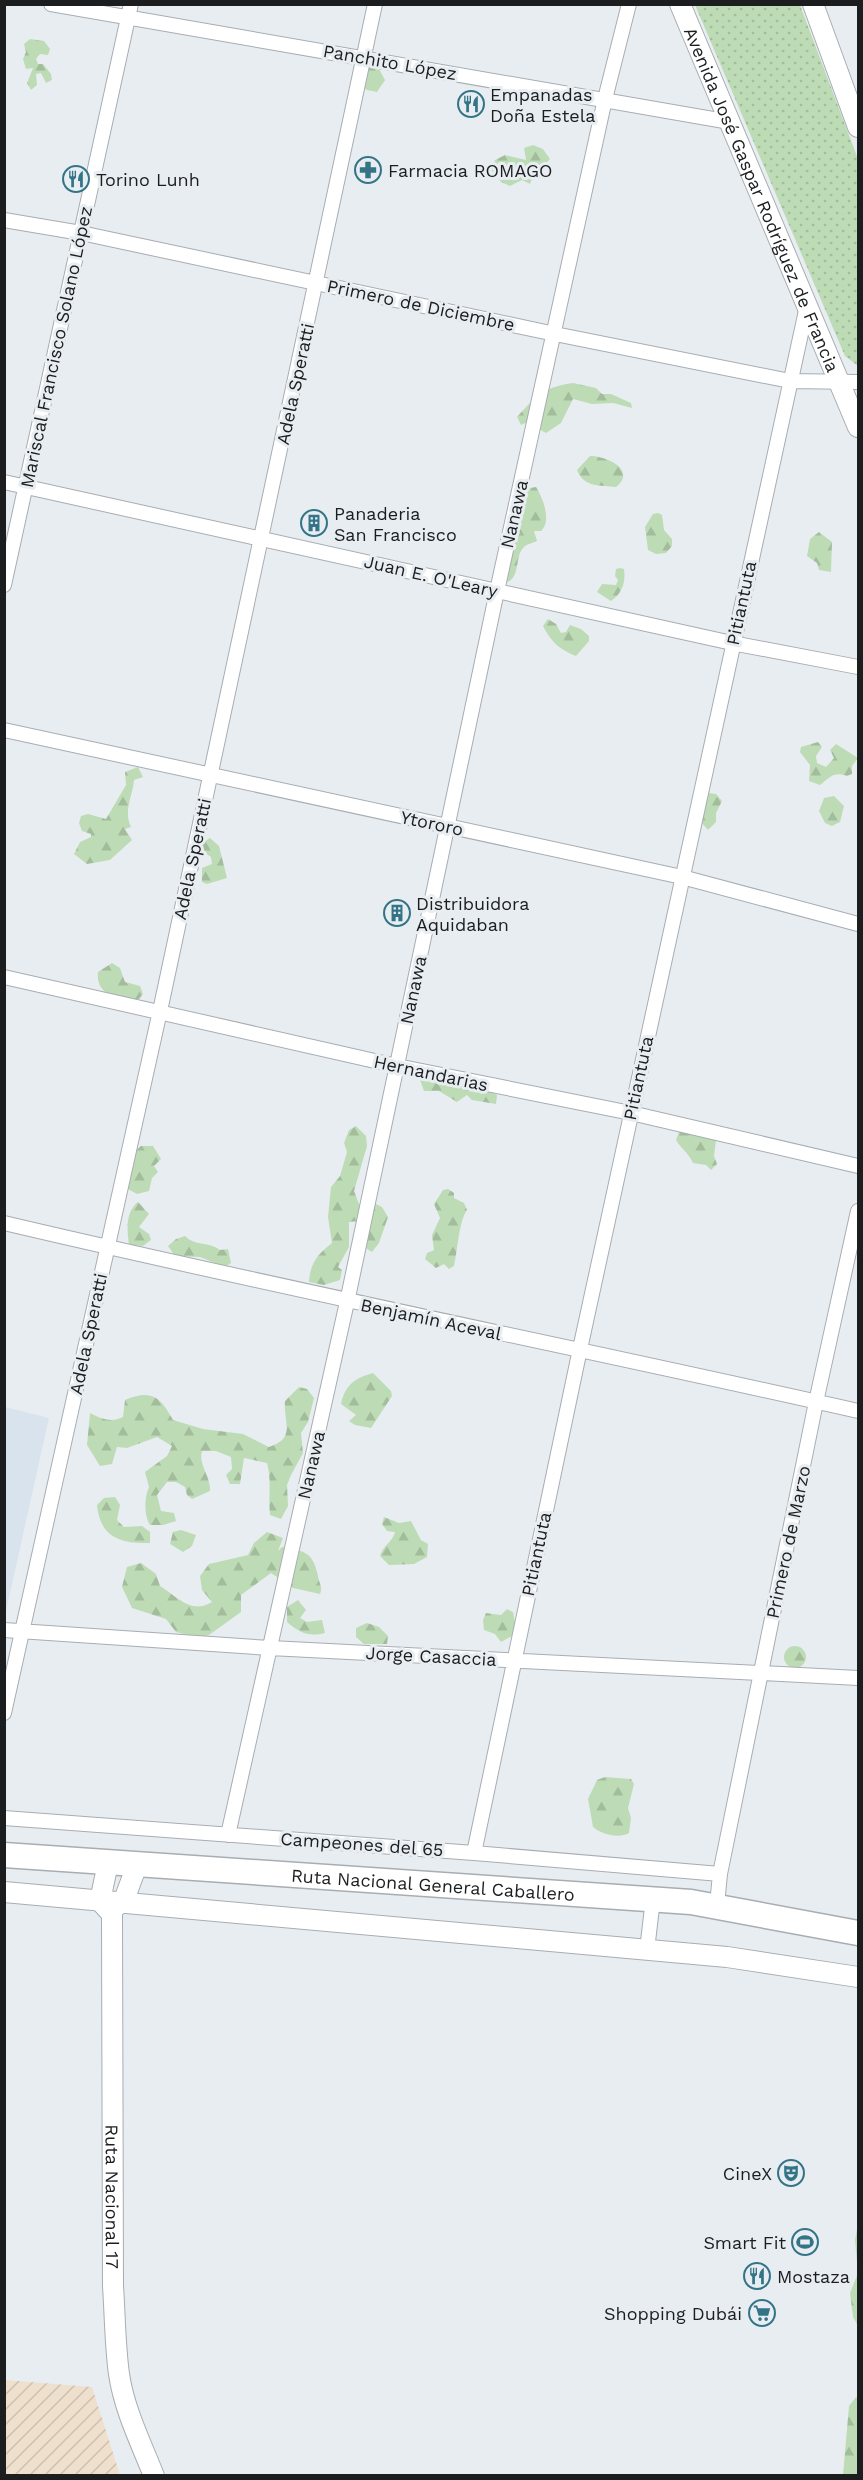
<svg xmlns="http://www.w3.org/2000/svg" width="863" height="2480" viewBox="0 0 863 2480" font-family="'Work Sans',sans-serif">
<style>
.built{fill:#d9e3ee}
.industrial{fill:url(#industrial-furrows)}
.grass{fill:url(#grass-dots)}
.forest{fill:url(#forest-firs)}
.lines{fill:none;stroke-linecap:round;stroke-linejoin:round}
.street-casing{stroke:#a8adb2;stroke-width:16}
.secondary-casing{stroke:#a8adb2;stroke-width:22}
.highway-casing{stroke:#a8adb2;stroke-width:27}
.street{stroke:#fff;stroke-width:14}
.secondary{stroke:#fff;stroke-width:20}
.highway{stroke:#fff;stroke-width:24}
.labels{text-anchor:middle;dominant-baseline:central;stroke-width:6;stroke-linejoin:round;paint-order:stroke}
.street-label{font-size:18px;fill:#1b1d1f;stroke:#e8edf2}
.poi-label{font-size:18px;fill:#1b1d1f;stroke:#e8edf2;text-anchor:start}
</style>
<defs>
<pattern id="industrial-furrows" width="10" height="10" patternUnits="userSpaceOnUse" patternTransform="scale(1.5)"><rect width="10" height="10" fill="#eee0cd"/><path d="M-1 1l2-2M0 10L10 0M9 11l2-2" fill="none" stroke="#ccc0b0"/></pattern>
<pattern id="grass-dots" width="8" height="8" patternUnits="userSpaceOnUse" patternTransform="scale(1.5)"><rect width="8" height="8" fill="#bddcb6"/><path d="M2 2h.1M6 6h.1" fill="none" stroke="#a2bc9c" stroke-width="1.8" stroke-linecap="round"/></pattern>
<pattern id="forest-firs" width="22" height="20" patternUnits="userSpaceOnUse" patternTransform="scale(1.5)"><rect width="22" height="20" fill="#bddcb6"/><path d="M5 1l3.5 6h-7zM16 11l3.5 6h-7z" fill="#a2bc9c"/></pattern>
</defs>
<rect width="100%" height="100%" fill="#e8edf2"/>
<path class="built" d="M5,1407L49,1418L5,1616L4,1615Z"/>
<path class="industrial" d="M5,2380L92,2387L120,2475H5Z"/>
<path class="grass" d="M695,5H800L858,159V366L845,356Z"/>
<path class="forest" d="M30,39L44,41L50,49L48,55L40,54L36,59L38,64H43L51,74L52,80L46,83L41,73L36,74L37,85L31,90L27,83L33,68L26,69L23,59L26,52L24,44Z
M367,64L379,69L385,80L377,92L367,90L360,84Z
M533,145L543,149L550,159L544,166L537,167L530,184L522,180L510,186L501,182L492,171L495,160L505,155L526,160L524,148Z
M573,383L596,388L602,394H611L631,403L632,408L613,403L592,404L573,399L561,423L546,433L537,428L534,419L521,425L517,417C537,395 544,387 573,383Z
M590,456C607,456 637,470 616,487C600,485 584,488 577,470Z
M536,487C543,498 552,521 541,531H534L537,541C533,543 527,544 524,547C514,557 521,575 508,582L503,577L524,495L530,488Z
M658,513L662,515L664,530L672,539V546L666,553L656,554L648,550L645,527L653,514Z
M819,532L832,542L831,572L819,570L817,563L807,556L810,539Z
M620,568L624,569C626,582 622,594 611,601L597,592L602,584L616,585L618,580L615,576L616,569Z
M548,619L556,624L561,633L566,632L570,625L581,629L589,636V641L576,656C559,649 552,643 543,626Z
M818,742L822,747L816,756L817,763L826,767L834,758L830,750L836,744L858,758L852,766V774L847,776C834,771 830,777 820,785L809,781L810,765L800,752L801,747Z
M138,767L143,777L134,780C133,796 123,810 131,827L125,829L132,840L110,860L87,864L74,854L80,842L91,837V834L82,831L79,823L81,816L88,814L106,819L126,785L125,772Z
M709,793L716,794L722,801L716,813V822L708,830L701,822L702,799Z
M834,796L844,806L840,822L832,826L825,823L819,811L824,798Z
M210,838L219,846L227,878L207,884L202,882V868L212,864L211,857L205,853L202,843Z
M112,963L120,968L125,982L140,986L143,994L139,999C120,1002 95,995 98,972Z
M424,1075L445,1083L456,1082L464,1089C474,1084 487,1090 497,1095L496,1104L472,1100L467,1095L457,1102L439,1091H424L419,1077Z
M356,1126L366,1136L367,1146L354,1191L361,1209L370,1201L382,1207L388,1217L379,1243L372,1252L361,1245L360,1221L349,1222V1247L338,1267L342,1270L340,1280L324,1285L309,1282C310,1263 318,1254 332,1243L328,1217L331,1187L340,1176L347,1152L344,1143L349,1130Z
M679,1132H691L716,1140L714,1156L717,1164L711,1170L706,1165L693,1163C688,1152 681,1149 676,1140Z
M141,1146H153L161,1159L154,1166L158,1172L152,1178L149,1191L137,1194L128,1189C127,1173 127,1156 141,1146Z
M448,1189L454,1193V1198L464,1203L467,1210C459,1221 458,1248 454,1266L449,1269L444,1264L436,1268L425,1259L427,1253L434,1250L432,1235L440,1218L434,1204L443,1190Z
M138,1202L149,1214L139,1227L149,1234L151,1240L143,1246L129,1245C127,1231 125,1212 138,1202Z
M185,1236C196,1247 208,1241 220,1250L228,1249L231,1263L225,1267L200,1257L175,1256L168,1246L176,1239Z
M373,1373L391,1391L392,1396L371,1428L355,1425L349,1421L356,1415L341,1404C345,1385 355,1378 373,1373Z
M299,1387L307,1389L314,1398L308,1422L301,1433L303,1453L291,1475L287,1485L288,1506L281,1519L270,1515C268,1497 272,1481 267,1463L244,1458L240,1484H230L226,1475L232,1469L231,1457L216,1451H202C198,1465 211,1476 210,1491L192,1499L187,1495L185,1487L176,1482H167L157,1495L161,1511L174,1513L176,1521L163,1525H150C144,1516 144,1498 149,1487L145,1472L167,1456L172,1446L157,1437L127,1448L117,1447L112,1464L100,1466L87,1445L90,1413C102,1419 111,1423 123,1417L125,1400C151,1389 160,1396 173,1420L203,1429L243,1434L269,1447C297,1438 283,1422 285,1401Z
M115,1497L120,1505L117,1520L124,1527L142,1526L150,1532V1543C120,1544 100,1537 97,1505L104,1498Z
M384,1517L399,1523L411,1521L421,1540L428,1544L427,1557L414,1564L389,1565L380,1556C383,1545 392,1543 395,1532L387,1531L382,1524Z
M181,1530L196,1535L192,1546L183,1552L170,1544L173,1532Z
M267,1532L283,1538L278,1551L282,1547C305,1551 313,1552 318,1576C319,1584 323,1586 320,1594L293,1588L271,1573L241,1595V1612L209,1635L199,1638L176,1632L166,1619L132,1608L122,1587L127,1567L141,1563L156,1574L160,1586C178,1597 191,1615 212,1602L202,1590L200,1576L209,1564L248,1555L254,1543Z
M298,1600L306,1610L300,1618L307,1622L322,1620L325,1633C308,1637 300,1633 287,1622V1607Z
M507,1609L513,1612L515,1623L512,1636L501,1642L495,1634L484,1630L483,1620L486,1613L501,1615Z
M367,1623L379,1627L388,1636L387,1644H364L356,1637V1628Z
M784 1657a11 11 0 1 1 22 0a11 11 0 1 1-22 0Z
M605,1777L631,1779L634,1784L628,1808L631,1818L629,1833C619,1839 601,1834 593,1827L588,1799L597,1780Z
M858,2224V2326L853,2317L850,2293L858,2273L855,2240Z
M856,2397L858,2399V2475H843L849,2406Z"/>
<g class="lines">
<defs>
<path id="street" d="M51,4L730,122
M4,220L81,233L555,334L790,381L858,382
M4,482L732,643L858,667
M4,585L131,4
M4,730L682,877L858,924
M4,977L397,1066L631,1113L858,1166
M4,1223C288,1290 574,1347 858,1411
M4,1630L270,1648L858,1678
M4,1713L160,1011L375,4
M4,1818L474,1853L720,1874
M228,1835L347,1302L497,591L605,99L629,4
M474,1853L580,1349L807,306
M717,1905L720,1874L816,1402L858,1211
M647,1950L653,1899"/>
<g id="secondary">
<path id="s1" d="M680,4L858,427"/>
<path d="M813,4L858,127"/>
<path id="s2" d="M108,1863L100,1901L112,1914L113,2286C115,2315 115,2345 119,2374C124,2409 141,2443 154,2476"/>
<path d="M4,1892L727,1957L858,1977"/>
<path d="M113,1909L124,1900L137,1865"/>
</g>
<g id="highway">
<path id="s3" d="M4,1855L691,1902L858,1933"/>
</g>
</defs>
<use href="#street" class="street-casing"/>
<use href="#secondary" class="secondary-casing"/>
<use href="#highway" class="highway-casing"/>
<use href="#street" class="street"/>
<use href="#secondary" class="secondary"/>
<use href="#highway" class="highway"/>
</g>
<defs>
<symbol id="restaurant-ring" viewBox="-11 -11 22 22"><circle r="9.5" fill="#e8edf2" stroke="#337487" stroke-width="1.5"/><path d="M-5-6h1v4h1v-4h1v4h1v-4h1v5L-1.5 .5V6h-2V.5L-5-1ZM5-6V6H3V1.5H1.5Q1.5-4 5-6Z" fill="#337487"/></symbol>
<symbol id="pharmacy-ring" viewBox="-11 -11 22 22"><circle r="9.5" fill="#e8edf2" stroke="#337487" stroke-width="1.5"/><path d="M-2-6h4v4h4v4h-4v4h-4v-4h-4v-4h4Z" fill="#337487"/></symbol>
<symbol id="building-ring" viewBox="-11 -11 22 22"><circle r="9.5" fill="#e8edf2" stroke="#337487" stroke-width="1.5"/><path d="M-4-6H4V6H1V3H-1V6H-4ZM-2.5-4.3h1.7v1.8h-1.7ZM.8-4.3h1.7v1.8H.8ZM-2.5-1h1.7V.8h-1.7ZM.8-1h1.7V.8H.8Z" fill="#337487"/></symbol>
<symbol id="theatre-ring" viewBox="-11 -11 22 22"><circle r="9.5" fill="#e8edf2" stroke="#337487" stroke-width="1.5"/><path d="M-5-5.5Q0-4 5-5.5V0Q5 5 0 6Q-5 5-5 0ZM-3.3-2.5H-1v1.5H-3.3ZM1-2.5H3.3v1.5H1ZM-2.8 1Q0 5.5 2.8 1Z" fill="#337487"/></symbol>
<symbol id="stadium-ring" viewBox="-11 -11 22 22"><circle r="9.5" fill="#e8edf2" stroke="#337487" stroke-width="1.5"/><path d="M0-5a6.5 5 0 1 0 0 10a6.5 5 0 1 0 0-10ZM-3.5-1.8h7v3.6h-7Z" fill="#337487"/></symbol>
<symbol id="supermarket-ring" viewBox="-11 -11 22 22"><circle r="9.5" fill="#e8edf2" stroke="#337487" stroke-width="1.5"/><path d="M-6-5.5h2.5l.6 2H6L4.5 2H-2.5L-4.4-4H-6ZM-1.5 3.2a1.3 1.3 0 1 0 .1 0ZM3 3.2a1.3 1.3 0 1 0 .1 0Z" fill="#337487"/></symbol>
</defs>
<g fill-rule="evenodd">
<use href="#restaurant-ring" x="456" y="89" width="30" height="30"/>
<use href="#pharmacy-ring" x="353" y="155" width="30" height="30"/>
<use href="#restaurant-ring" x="61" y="164" width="30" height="30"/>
<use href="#building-ring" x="299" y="508" width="30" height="30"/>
<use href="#building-ring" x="382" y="898" width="30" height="30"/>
<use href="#theatre-ring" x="776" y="2158" width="30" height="30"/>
<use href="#stadium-ring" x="790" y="2227" width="30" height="30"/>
<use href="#restaurant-ring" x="742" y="2261" width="30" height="30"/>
<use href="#supermarket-ring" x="747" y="2298" width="30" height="30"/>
</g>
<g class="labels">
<g class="street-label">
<text transform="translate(390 62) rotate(10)">Panchito López</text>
<text stroke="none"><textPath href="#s1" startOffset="212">Avenida José Gaspar Rodríguez de Francia</textPath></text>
<text transform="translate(421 305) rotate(12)">Primero de Diciembre</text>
<text transform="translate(56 347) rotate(-78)">Mariscal Francisco Solano López</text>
<text transform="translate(295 384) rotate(-78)">Adela Speratti</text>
<text transform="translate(514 514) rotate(-77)">Nanawa</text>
<text transform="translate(431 576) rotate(13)">Juan E. O'Leary</text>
<text transform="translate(741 603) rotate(-78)">Pitiantuta</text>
<text transform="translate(432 823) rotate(12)">Ytororo</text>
<text transform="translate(192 859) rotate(-78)">Adela Speratti</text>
<text transform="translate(413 990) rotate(-78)">Nanawa</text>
<text transform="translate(431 1073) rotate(12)">Hernandarias</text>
<text transform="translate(638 1078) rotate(-78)">Pitiantuta</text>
<text transform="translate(431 1319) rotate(12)">Benjamín Aceval</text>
<text transform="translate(88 1334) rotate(-78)">Adela Speratti</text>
<text transform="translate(311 1465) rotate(-77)">Nanawa</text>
<text transform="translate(788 1542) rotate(-78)">Primero de Marzo</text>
<text transform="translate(536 1554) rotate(-78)">Pitiantuta</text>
<text transform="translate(431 1656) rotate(3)">Jorge Casaccia</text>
<text transform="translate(362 1844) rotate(4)">Campeones del 65</text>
<text stroke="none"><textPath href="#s3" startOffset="430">Ruta Nacional General Caballero</textPath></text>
<text stroke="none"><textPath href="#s2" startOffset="339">Ruta Nacional 17</textPath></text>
</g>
<g class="poi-label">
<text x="490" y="94">Empanadas<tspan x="490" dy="21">Doña Estela</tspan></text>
<text x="388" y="170">Farmacia ROMAGO</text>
<text x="96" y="179">Torino Lunh</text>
<text x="334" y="513">Panaderia<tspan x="334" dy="21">San Francisco</tspan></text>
<text x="416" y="903">Distribuidora<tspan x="416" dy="21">Aquidaban</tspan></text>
<text x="772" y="2173" text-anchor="end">CineX</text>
<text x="786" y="2242" text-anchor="end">Smart Fit</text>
<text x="777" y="2276">Mostaza</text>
<text x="742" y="2313" text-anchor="end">Shopping Dubái</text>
</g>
</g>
<rect width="863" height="2480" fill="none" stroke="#1b1d1f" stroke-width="12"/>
</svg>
